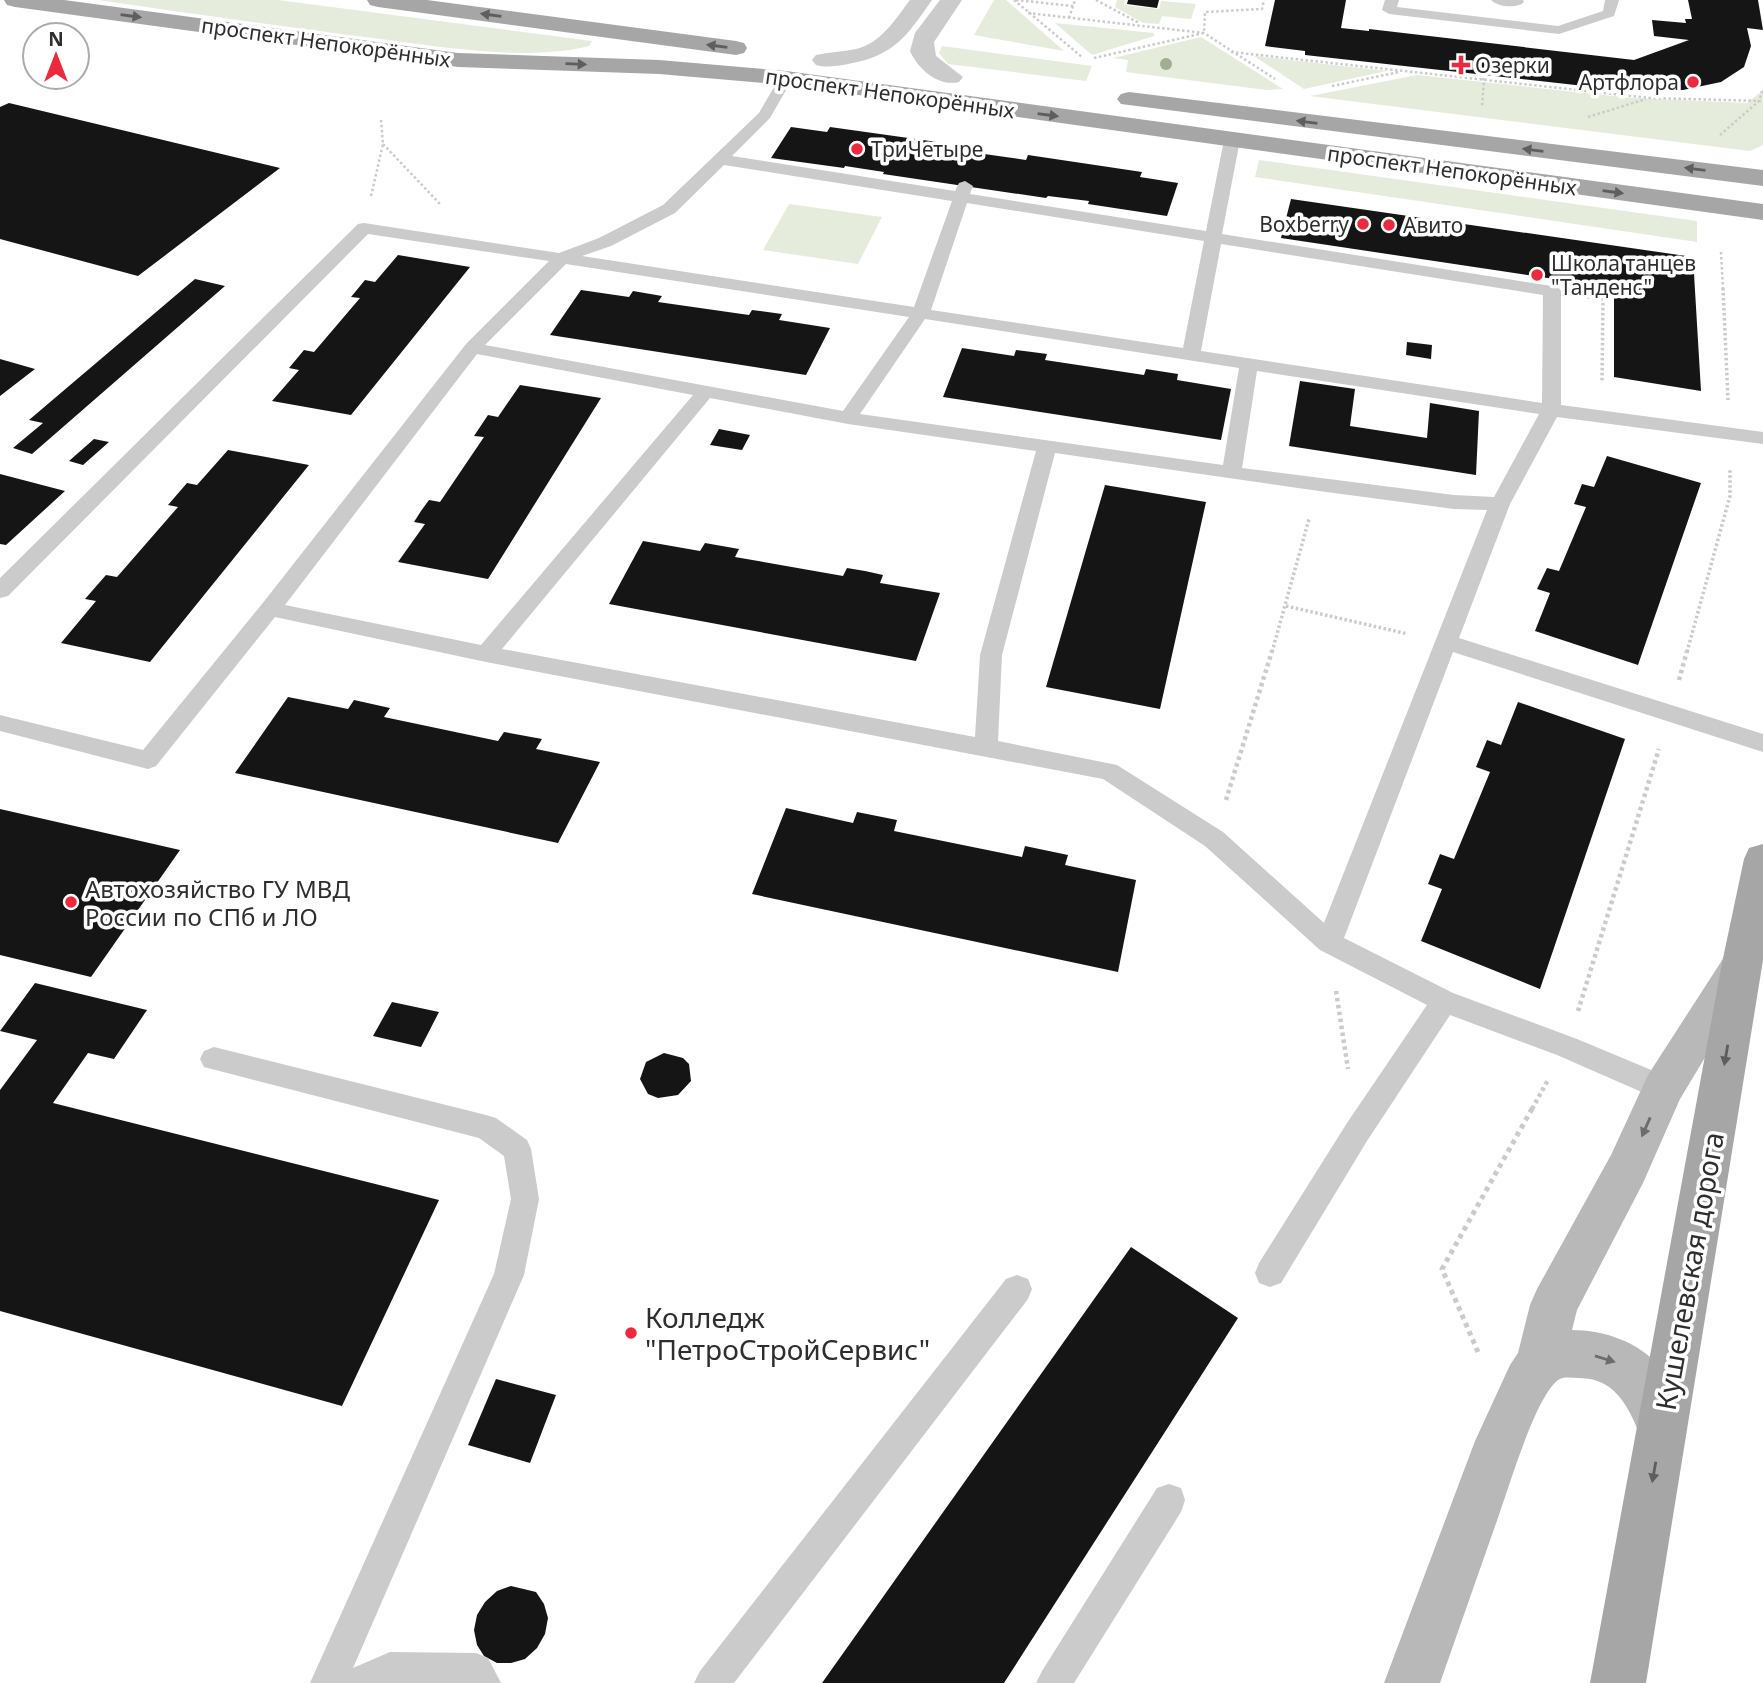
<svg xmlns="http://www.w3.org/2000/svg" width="1763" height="1683" viewBox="0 0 1763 1683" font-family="'Noto Sans',sans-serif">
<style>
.green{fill:#e5ecdb}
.building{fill:#151515}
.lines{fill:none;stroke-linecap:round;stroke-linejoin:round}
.path-far3{stroke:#cbcbcb;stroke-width:2.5;stroke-dasharray:2.5 2.5;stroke-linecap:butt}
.path-far2{stroke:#cbcbcb;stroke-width:3.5;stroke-dasharray:2.5 2.5;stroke-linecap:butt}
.path-far1{stroke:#cbcbcb;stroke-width:4.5;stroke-dasharray:3.5 3.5;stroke-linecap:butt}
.path{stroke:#cbcbcb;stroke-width:5;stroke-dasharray:4.5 4.5;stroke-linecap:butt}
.lane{fill:#cbcbcb;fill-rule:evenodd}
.street{fill:#cbcbcb;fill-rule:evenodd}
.secondary{fill:#b8b8b8;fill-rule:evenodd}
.primary{fill:#a6a6a6;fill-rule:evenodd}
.tree{fill:#a0ae93}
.oneway{fill:#5e5e5e}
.oneway2{fill:#6c6c6c}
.poi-dot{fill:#ed293d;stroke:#fff;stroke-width:2.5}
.labels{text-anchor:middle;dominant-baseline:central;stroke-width:7;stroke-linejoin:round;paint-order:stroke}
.far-street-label{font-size:21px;fill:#2e2e2e;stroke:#fff}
.far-poi-label{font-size:21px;fill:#2e2e2e;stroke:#fff;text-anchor:start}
.poi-label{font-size:24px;fill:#2e2e2e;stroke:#fff;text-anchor:start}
.near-street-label{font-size:28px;fill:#2e2e2e;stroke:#fff}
.near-poi-label{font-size:28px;fill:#2e2e2e;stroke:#fff;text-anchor:start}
</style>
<rect width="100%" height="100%" fill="#fff"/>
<path class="green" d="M98,0H278L592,41L589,46C531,61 448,48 388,40C291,28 195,14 98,0Z
M994,0H1006L1064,51L974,35Z
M1117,0H1125L1124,5L1159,9L1161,1L1196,4L1191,19L1162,16L1159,24L1143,23L1115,7Z
M1055,23L1154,33V36L1092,55Z
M1201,37L1283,89L1266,90L1126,72L1128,60L1113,58Z
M942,46L1092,66L1086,81L948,64L939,53Z
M1254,56L1387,71L1304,89Z
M1417,75L1633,98L1747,103L1763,90V145L1750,151L1310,96Z
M1259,160L1697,221V242L1255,177Z
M789,204L882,217L858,264L763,250Z"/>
<path class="building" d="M1128,0H1159L1157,8L1127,4Z
M1275,0H1346L1341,28L1369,31V29L1634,60L1689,40L1654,36L1652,20L1686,23L1685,19H1692L1688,0H1758L1763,30L1747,28L1751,46L1744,67L1721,82L1683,90L1629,91L1305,55V51L1265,46Z
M9,103L280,168L138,276L0,239V107Z
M791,127L827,132L830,127L937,142L934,147L1026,160L1028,155L1142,172L1140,177L1178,183L1167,216L1088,204L1089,201L1048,196L1046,198L883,174L884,172L845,166L844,168L771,158Z
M1291,199L1693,257L1701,391L1614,377V288L1281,238Z
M398,255L470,267L351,415L272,401L299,370L289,368L304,350L314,352L360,298L351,297L365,280L375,282Z
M195,279L225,286L32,454L13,448L43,423L29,420Z
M581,290L629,297L633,291L662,296L658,302L749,315L752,310L782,314L779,320L830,328L806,375L550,335Z
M1407,342L1432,345L1431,359L1406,355Z
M962,348L1014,356L1016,350L1032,352L1047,354L1045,360L1144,375L1146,369L1178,374L1177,380L1231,389L1221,440L943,397Z
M0,359L35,369L0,396Z
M1300,381L1355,389L1350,426L1427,438L1430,403L1479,411L1476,475L1289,446Z
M520,385L601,398L488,579L398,562L425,524L414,522L421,511L429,500L440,502L484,437L474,436L488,415L498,417Z
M719,429L750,435L742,450L710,445Z
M94,439L109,442L83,465L69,461Z
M228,450L309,465L150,662L61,643L96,601L85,599L106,575L117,577L178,507L168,505L187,483L197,485Z
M1607,456L1701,483L1638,665L1535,631L1550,593L1537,589L1547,568L1559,571L1586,507L1574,504L1582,484L1594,487Z
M0,474L65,491L6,545L0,544Z
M1105,485L1206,502L1160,709L1046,687Z
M643,541L700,551L705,543L739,549L735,557L843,576L847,568L865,571L883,575L880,583L940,593L916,661L609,604Z
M288,697L348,709L354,700L390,708L384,717L498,741L504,732L542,739L536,749L600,762L558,843L235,773Z
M1518,702L1625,739L1540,989L1421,941L1442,889L1428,884L1440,854L1454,859L1490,772L1476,767L1487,740L1501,745Z
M786,808L853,823L857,812L897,820L894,831L1022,857L1025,846L1068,855L1065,865L1136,880L1118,972L752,894Z
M0,809L180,850L91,977L0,955Z
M35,983L147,1010L114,1059L88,1053L53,1103L439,1200L342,1406L0,1311V1090L37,1040L0,1031Z
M392,1002L439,1012L421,1047L373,1036Z
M664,1053L683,1058L689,1064L691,1081L678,1095L658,1098L648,1094L640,1079L646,1062Z
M1131,1247L1238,1318L1004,1683H822Z
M496,1379L556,1395L530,1463L468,1445Z
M511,1586L536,1592L544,1604L548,1618L545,1634L537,1648L525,1659L511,1663H497L484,1656L477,1645L474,1630L477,1615L485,1602L497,1591Z"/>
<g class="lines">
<path class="path-far3" d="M1014,0L1082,57
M1016,0L1073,6
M1096,0L1139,23
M1028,13L1204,33L1275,79
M1069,18L1075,0
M1231,52L1650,98L1763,101
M1094,58L1204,33L1205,12L1262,9L1264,0
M1480,74L1484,80L1482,107
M1332,86L1399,72
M1588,117L1646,99
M1720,135L1759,101L1763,88
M383,144L440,204
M979,154L983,146
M371,196L383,144L381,119
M1721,252L1723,289"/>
<path class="path-far2" d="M1723,288L1728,400
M1587,297L1603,299L1602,383
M1286,606L1408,634
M1272,652L1309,519
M1687,652L1730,496V468"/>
<path class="path-far1" d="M1679,680L1687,651
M1226,800L1272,651
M1336,991L1348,1069
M1578,1011L1659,749
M1532,1109L1548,1080"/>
<path class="path" d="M1478,1352L1442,1269L1533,1107"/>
<path class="lane" d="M1385,0H1399L1397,7L1558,26L1603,11L1605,0H1619L1614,16L1559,34L1389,14L1382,10Z
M1491,0H1523L1524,2C1517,9 1498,7 1491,0Z
M786,74L793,78L770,118L732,156L955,191L959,183L965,181L973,186L970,194L1206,231L1224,140L1226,137H1238L1240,140L1222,234L1558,287L1561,291V405L1763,432V444L1557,417L1510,504L1459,638L1763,734V752L1453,652L1344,938L1453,993L1577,1039L1673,1079L1677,1088L1673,1097L1663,1100L1653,1097L1557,1055L1450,1015L1367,1141L1281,1283L1270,1287L1259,1283L1255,1273L1259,1263L1347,1123L1427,1005L1320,950L1205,846L1103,779L486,662L275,617L156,766L148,769L0,731V715L143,750L262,604L466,344L549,261L368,234L8,596L0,598V578L358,224L364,223L559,253L599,238L663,205L759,113L781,75ZM724,165L952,201L914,307L582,256L611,246L675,213ZM967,203L1204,241L1183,348L931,310ZM1221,244L1543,295L1542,403L1201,351ZM566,264L909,317L843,411L485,345ZM925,319L1239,368L1223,465L860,414ZM477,354L693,395L481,645L285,605ZM1257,371L1539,414L1494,497L1454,495L1242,468ZM710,398L848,424L1036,451L980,655L975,737L502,649ZM1055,453L1319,491L1454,509L1487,510L1324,923L1223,832L1117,765L998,741L1002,655Z
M214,1047L486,1115L496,1118L527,1140L531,1149L539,1199L524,1275L353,1668L390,1652L476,1653L488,1658L501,1683H310L494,1274L511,1199L504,1156L479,1138L204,1067L200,1059L204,1051Z
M1017,1275L1028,1279L1032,1289L1028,1299L734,1683H694L700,1671L1006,1279Z
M1169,1484L1181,1488L1185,1500L1181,1512L1074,1683H1036L1042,1671L1157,1488Z"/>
<path class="street" d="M910,0H932C907,36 894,56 848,64C837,66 827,68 816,65L812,60L816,55C829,52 842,52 856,49C881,43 895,20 910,0Z
M940,0H962L934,42L936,56L963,77L959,82C938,87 918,69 910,51L915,33Z"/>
<path class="secondary" d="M1742,946L1756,951L1762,963L1680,1099L1643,1183L1577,1310L1572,1330C1604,1330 1639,1342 1660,1367C1673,1382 1679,1409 1687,1427L1680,1445L1662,1452L1644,1445C1631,1413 1619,1378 1579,1378C1572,1378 1564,1376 1558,1380C1535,1398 1511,1482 1500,1512C1480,1569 1460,1626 1440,1683H1384L1475,1441L1510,1365L1518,1353L1530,1305L1537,1289L1611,1155L1648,1075L1728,951Z"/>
<path class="primary" d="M4,0H64L458,53L659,60L786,71L1763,204V220L786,85L659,74L458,67L15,7L7,5Z
M367,0H427L736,41L744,43L747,48L744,53L736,55L378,7L370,5Z
M1129,92L1763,170V186L1121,104L1117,99L1121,94Z
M1763,844V960L1646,1683H1590L1722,963L1744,859L1749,848Z"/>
</g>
<circle class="tree" cx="1166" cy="64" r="6"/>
<defs><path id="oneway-solid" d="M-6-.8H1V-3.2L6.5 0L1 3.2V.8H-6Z" transform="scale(1.75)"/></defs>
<g class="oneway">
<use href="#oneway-solid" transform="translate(491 15) rotate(-172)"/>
<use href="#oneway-solid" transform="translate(131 16) rotate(8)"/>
<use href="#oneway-solid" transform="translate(717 46) rotate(-172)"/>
<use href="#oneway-solid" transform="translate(576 64) rotate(2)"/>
<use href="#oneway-solid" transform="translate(1048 115) rotate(8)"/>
<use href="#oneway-solid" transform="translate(1307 122) rotate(-173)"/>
<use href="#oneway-solid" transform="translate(1533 150) rotate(-173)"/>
<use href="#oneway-solid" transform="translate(1695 169) rotate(-173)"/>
<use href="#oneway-solid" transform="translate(1613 192) rotate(8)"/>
<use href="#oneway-solid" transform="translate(1726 1055) rotate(100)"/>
<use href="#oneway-solid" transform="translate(1654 1472) rotate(100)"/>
</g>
<g class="oneway2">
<use href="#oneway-solid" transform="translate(1646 1127) rotate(114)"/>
<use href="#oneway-solid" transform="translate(1605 1359) rotate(17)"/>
</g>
<g class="poi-dot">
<path d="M1457.5 54.5h7v7h7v7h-7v7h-7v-7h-7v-7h7z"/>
<circle cx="1693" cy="82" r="7"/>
<circle cx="857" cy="149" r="7"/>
<circle cx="1363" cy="224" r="7"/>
<circle cx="1389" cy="225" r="7"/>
<circle cx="1537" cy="275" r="7"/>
<circle cx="71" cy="902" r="7"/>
<circle cx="631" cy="1333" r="7"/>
</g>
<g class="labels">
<g class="far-street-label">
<text transform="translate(326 42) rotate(8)">проспект Непокорённых</text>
<text transform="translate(890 93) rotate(8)">проспект Непокорённых</text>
<text transform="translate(1452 170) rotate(8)">проспект Непокорённых</text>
</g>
<g class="far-poi-label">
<text x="1475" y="65">Озерки</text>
<text x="1679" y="82" text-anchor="end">Артфлора</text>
<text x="871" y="149">ТриЧетыре</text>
<text x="1349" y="224" text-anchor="end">Boxberry</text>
<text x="1403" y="225">Авито</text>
<text x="1551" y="263">Школа танцев<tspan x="1551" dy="24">"Танденс"</tspan></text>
</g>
<g class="poi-label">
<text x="85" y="888">Автохозяйство ГУ МВД<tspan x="85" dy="28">России по СПб и ЛО</tspan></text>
</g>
<g class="near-street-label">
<text transform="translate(1689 1271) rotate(-80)">Кушелевская дорога</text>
</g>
<g class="near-poi-label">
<text x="645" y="1317">Колледж<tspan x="645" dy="32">"ПетроСтройСервис"</tspan></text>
</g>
</g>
<g transform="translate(56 56)"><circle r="33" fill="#ffffff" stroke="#ababab" stroke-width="2"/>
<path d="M0-5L12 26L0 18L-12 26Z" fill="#ed293d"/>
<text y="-10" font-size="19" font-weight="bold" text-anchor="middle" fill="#2e2e2e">N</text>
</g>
</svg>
